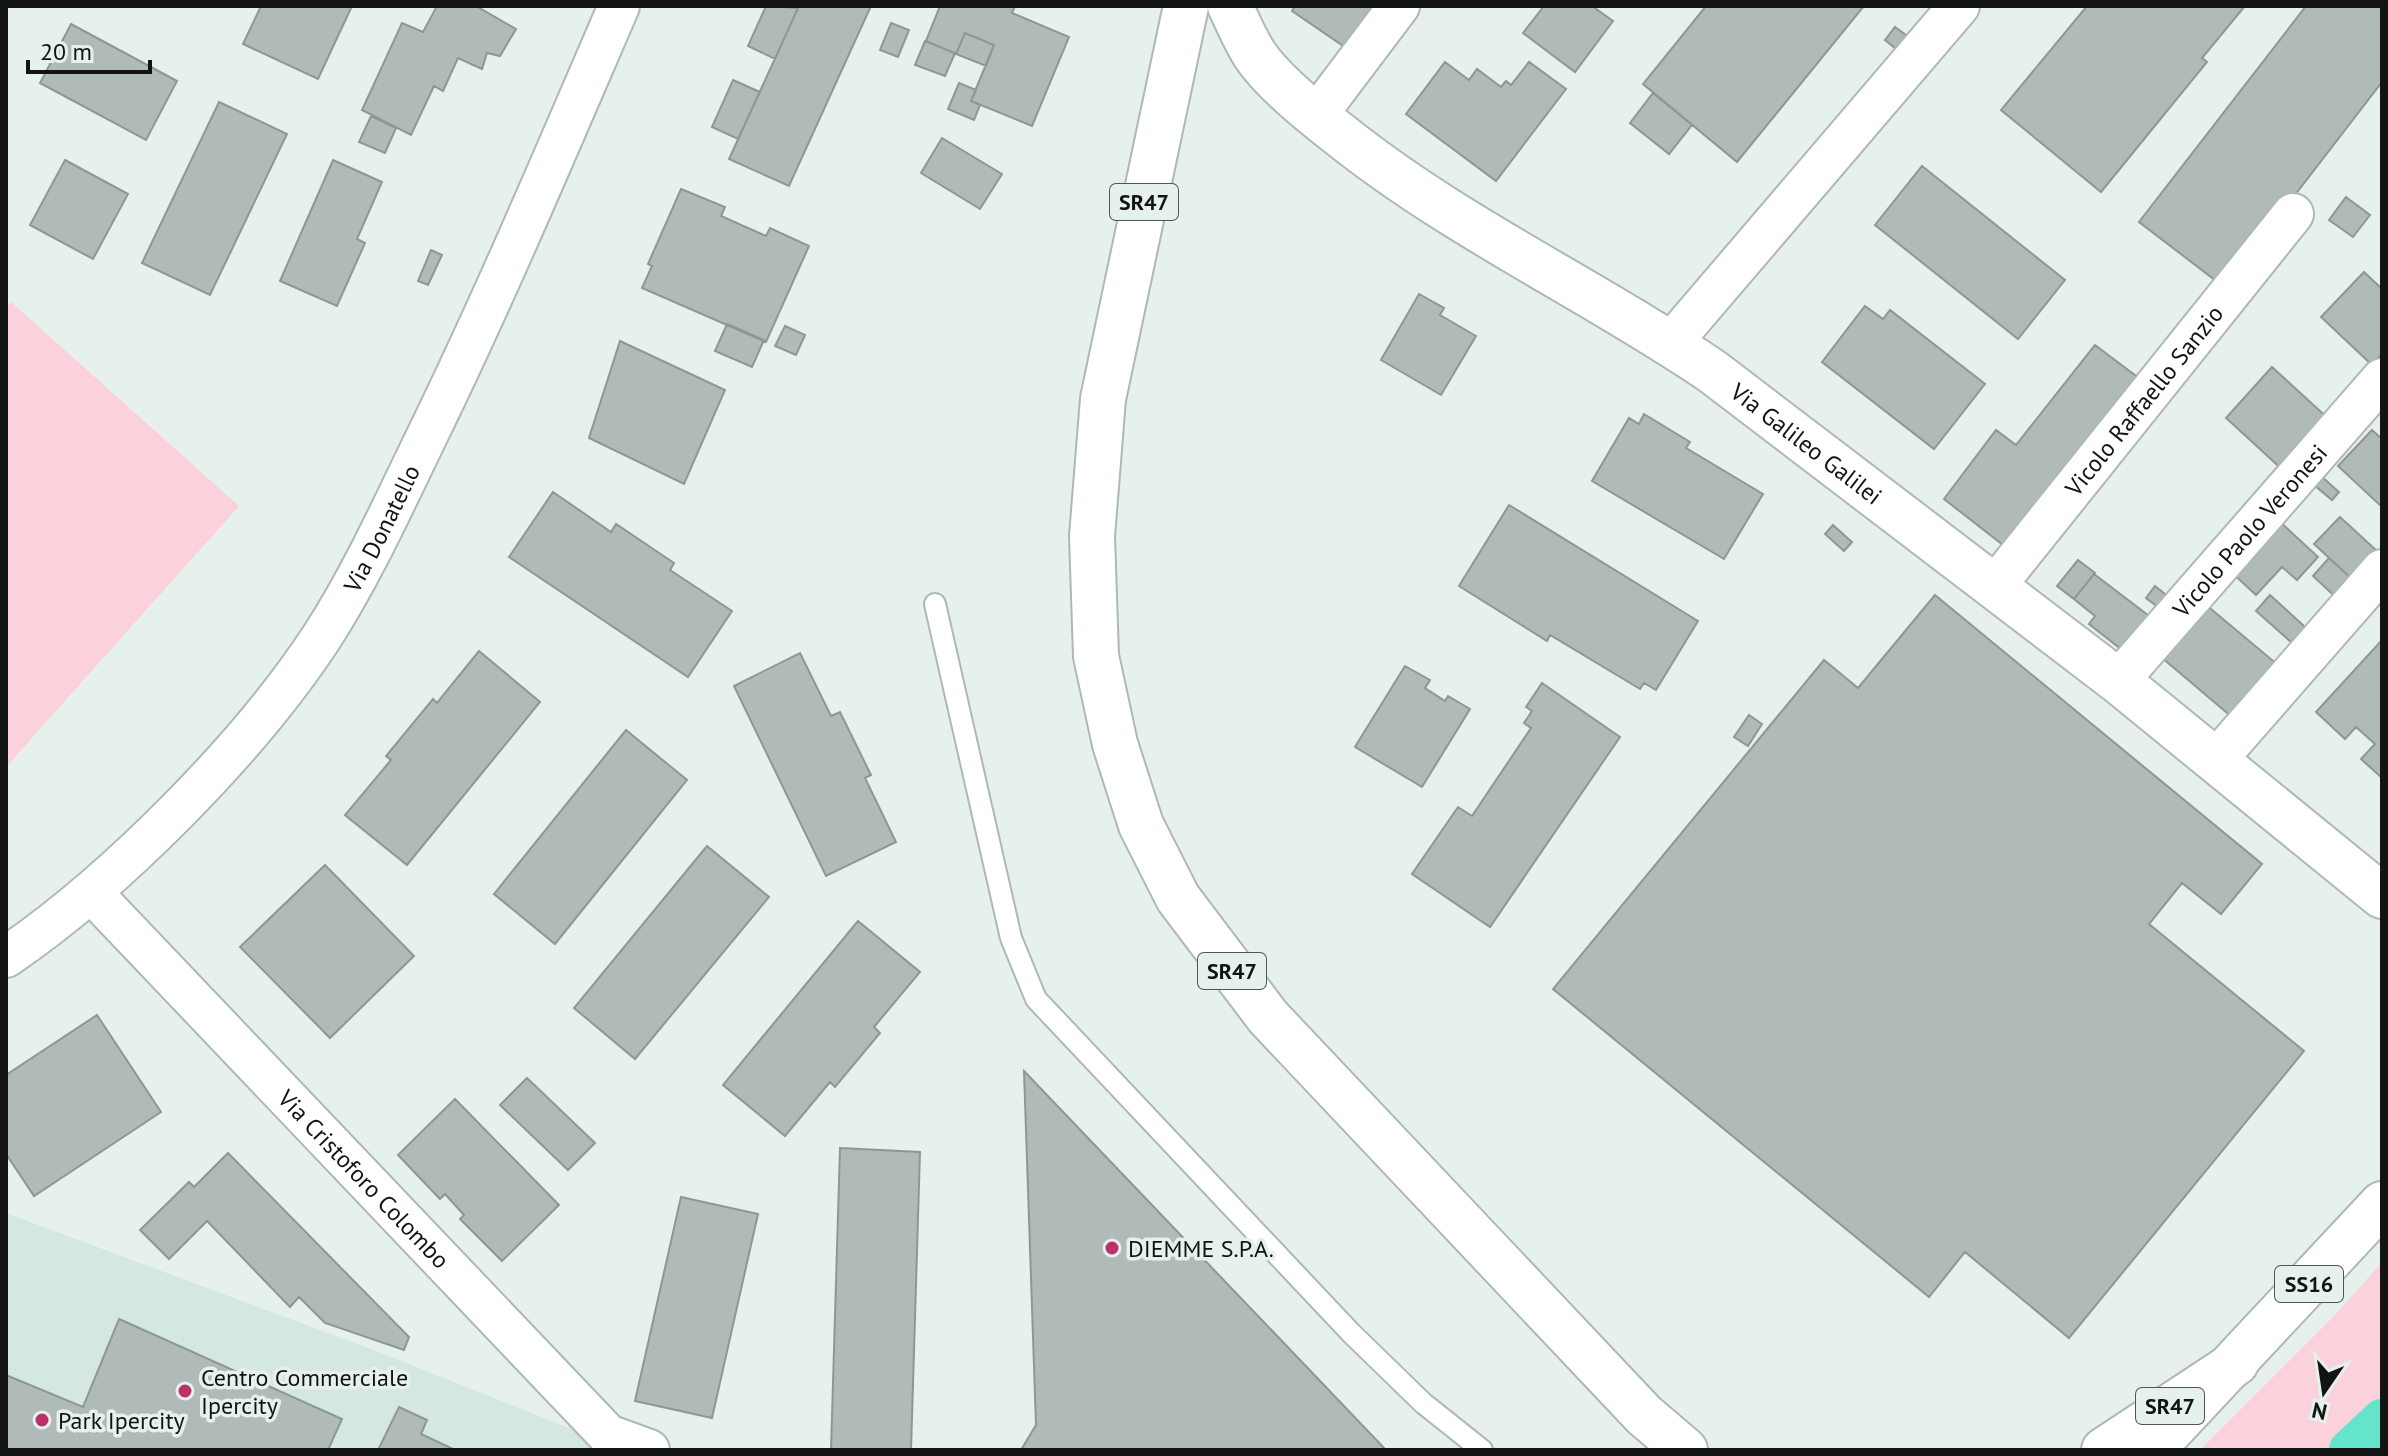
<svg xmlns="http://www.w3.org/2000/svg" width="2388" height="1456" viewBox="0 0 2388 1456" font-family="'PT Sans',sans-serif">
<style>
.built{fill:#d4e7e2}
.green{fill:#fbd1dc}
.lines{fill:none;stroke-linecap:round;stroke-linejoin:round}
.canal{stroke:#63e4cb;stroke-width:42}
.building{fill:#b0bab8;stroke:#8d9794;stroke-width:2}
.service-casing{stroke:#aeb8b6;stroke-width:24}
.minor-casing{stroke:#aeb8b6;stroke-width:44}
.tertiary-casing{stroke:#aeb8b6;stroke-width:48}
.primary-casing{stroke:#aeb8b6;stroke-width:48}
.trunk-casing{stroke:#aeb8b6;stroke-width:48}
.service{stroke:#fff;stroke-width:20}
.minor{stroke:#fff;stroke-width:40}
.tertiary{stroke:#fff;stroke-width:44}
.primary{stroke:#fff;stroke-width:44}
.trunk{stroke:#fff;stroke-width:44}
.poi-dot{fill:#bc316a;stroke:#e6f1ee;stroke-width:3}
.labels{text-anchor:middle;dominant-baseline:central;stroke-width:7;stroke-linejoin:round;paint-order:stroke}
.shield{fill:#e6f1ee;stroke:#515655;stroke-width:2}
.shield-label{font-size:22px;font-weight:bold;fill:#111413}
.street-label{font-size:24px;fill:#111413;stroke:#e6f1ee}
.poi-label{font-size:24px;fill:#111413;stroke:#e6f1ee;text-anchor:start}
</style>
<rect width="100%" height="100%" fill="#e6f1ee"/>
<path class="built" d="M6,1213L379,1352L624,1450H6Z"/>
<path class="green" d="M11,302L239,506L6,767V307Z
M2382,1262V1450H2200L2336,1314Z"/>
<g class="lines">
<path class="canal" d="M2350,1450L2382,1420"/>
</g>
<path class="building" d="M261,6H352L318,79L243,44Z
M437,6H476L516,29L500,56L487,53L482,69L458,58L443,91L434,86L411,135L362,110L402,23L423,32Z
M766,6L798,8L775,59L748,46Z
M799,6H871L789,186L729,159Z
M940,6H1015L1012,13L1069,37L1032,126L971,101L994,45L965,33L956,54L926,41Z
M1295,6H1387L1355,54L1292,11Z
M1544,6H1592L1613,21L1575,72L1523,33Z
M1706,6H1864L1737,162L1643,84Z
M2087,6H2245L2202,58L2207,62L2101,192L2001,110Z
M2306,6H2382V82L2224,287L2139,222Z
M891,23L909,30L898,57L880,50Z
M71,24L177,81L146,140L40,83Z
M1895,27L1917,43L1906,57L1885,40Z
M965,33L994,45L986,66L956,54Z
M925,41L955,53L945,76L915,65Z
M1445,62L1469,80L1477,69L1501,87L1506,81L1511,85L1529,62L1566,89L1496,181L1406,114Z
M733,80L760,92L738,139L712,127Z
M959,83L976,90L971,101L980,105L974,120L948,109Z
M1653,93L1692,125L1669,154L1630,123Z
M219,102L287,134L210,295L142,263Z
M371,116L396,128L385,153L359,142Z
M942,138L1002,174L980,209L921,173Z
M65,160L128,194L93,259L30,225Z
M333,160L382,182L357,239L365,243L337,306L280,281Z
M1922,166L2065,280L2018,339L1875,225Z
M681,189L725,207L721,216L766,236L770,228L809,246L766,342L642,288L652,266L648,264Z
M2346,197L2370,215L2353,237L2329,220Z
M431,250L442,255L428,285L418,281Z
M2364,272L2382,289V354L2372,365L2321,317Z
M1419,294L1444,308L1440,315L1476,336L1441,395L1381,360Z
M1865,306L1883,319L1890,310L1985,384L1934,449L1822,362Z
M727,324L764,340L752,367L715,351Z
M785,326L805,335L796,355L775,346Z
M620,341L725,390L684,484L589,438Z
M2095,345L2144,382L2012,552L1944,499L1996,430L2016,445Z
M2272,367L2331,421L2285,472L2226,418Z
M1644,414L1690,442L1686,448L1763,494L1724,559L1592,481L1629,418L1639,424Z
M2372,430L2382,439V507L2338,466Z
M2321,476L2339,492L2332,500L2314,485Z
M553,492L611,532L616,524L674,563L670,570L732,611L688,677L509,557Z
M1509,505L1698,621L1656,690L1644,683L1640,689L1550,635L1547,641L1459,586Z
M2340,517L2377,551L2351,578L2314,544Z
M2276,518L2318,557L2297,580L2282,567L2256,595L2228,569Z
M1833,525L1852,542L1844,551L1825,534Z
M2329,558L2359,585L2342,603L2313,576Z
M2078,560L2095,573L2074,599L2057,586Z
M2094,574L2153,619L2126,653L2089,624L2095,616L2074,599Z
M2155,586L2175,602L2166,613L2146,598Z
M1935,595L2262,864L2221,914L2182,883L2149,924L2304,1051L2069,1338L1965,1252L1929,1297L1553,989L1824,660L1858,688Z
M2270,595L2315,636L2301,651L2256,611Z
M2199,599L2284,670L2239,723L2155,652Z
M2382,640V778L2361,759L2375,744L2356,727L2345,739L2316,712Z
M479,651L540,702L407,865L345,815L391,760L386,756L433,699L437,703Z
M800,653L831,716L840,712L871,775L865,778L896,842L826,876L734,686Z
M1405,666L1430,680L1425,688L1445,701L1448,696L1470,709L1422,787L1355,747Z
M1542,683L1620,737L1490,927L1412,874L1458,807L1472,816L1531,728L1524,723L1532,711L1526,707Z
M1749,715L1762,724L1748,746L1734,737Z
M626,730L687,780L555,944L494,894Z
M707,846L769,897L635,1059L574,1008Z
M325,865L414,956L330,1038L240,947Z
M858,921L920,972L874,1027L880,1033L835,1087L830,1082L785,1136L723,1085Z
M97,1015L161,1112L34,1196L6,1154V1075Z
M1024,1071L1386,1450H1021L1036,1425Z
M527,1078L595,1143L568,1170L500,1105Z
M455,1099L559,1205L502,1261L460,1219L464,1215L445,1194L440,1199L398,1155Z
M840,1148L920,1152L911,1450H831Z
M228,1153L409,1337L404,1350L325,1323L299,1297L290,1307L207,1221L169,1259L140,1230L189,1182L194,1187Z
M681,1197L758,1214L712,1418L635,1401Z
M119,1319L342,1419L328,1450H6V1375L83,1407Z
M399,1407L427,1420L421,1434L455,1450H378Z"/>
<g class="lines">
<defs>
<path id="service" d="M935,604L1011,938L1036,999L1351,1333L1423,1403L1482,1450"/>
<g id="minor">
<path d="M1316,116L1399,6"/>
<path d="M1671,343L1959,6"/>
<path id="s1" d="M1995,586L2293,214"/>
<path id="s2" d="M2118,681L2382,379"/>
<path d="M2216,760L2382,570"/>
<path id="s3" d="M91,892L608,1435L649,1450"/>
<path id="s4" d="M6,957C116,882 250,747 323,635C362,574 392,508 424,442C494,299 556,152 619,6"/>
</g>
<g id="tertiary">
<path id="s5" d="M1230,6C1238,22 1245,40 1255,55C1273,82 1313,114 1339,134C1455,227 1591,289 1713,372L2118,681L2382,896"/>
</g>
<path id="primary" d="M2152,1450L2382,1204"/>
<path id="trunk" d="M1186,6L1103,399L1092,536L1096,656L1115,744L1141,825L1178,898L1268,1017L1644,1415L1685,1450
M2104,1450L2236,1363"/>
</defs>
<use href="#service" class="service-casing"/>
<use href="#minor" class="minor-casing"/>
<use href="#tertiary" class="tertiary-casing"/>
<use href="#primary" class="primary-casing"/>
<use href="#trunk" class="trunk-casing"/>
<use href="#service" class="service"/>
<use href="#minor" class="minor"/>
<use href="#tertiary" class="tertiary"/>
<use href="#primary" class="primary"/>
<use href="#trunk" class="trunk"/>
</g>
<g class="poi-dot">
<circle cx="1112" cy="1248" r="8"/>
<circle cx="185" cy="1391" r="8"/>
<circle cx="42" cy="1420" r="8"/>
</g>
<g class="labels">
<g class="shield">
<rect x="1110" y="184" width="68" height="36" rx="6"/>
<rect x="1198" y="953" width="68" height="36" rx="6"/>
<rect x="2275" y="1266" width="68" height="36" rx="6"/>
<rect x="2136" y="1388" width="68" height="36" rx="6"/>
</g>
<g class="shield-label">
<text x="1144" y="202">SR47</text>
<text x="1232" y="971">SR47</text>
<text x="2309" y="1284">SS16</text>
<text x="2170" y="1406">SR47</text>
</g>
<g class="street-label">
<text stroke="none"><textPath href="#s1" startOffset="238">Vicolo Raffaello Sanzio</textPath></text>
<text stroke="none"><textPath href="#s5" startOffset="732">Via Galileo Galilei</textPath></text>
<text stroke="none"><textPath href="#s4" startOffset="576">Via Donatello</textPath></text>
<text stroke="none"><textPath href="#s2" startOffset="200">Vicolo Paolo Veronesi</textPath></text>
<text stroke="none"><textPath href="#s3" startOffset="396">Via Cristoforo Colombo</textPath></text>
</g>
<g class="poi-label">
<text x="1128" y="1248">DIEMME S.P.A.</text>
<text x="201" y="1377">Centro Commerciale<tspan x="201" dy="28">Ipercity</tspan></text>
<text x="58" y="1420">Park Ipercity</text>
</g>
</g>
<rect width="2388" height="1456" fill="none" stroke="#111413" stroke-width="16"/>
<g transform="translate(2324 1392) rotate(193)" stroke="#e6f1ee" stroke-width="6" paint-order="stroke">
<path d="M0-6L14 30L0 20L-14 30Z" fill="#111413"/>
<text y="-12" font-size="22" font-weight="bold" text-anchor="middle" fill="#111413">N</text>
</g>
<path d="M28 60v12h122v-12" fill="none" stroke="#111413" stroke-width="4"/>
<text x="40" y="60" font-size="24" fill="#111413" stroke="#e6f1ee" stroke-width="6" paint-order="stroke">20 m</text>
</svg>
